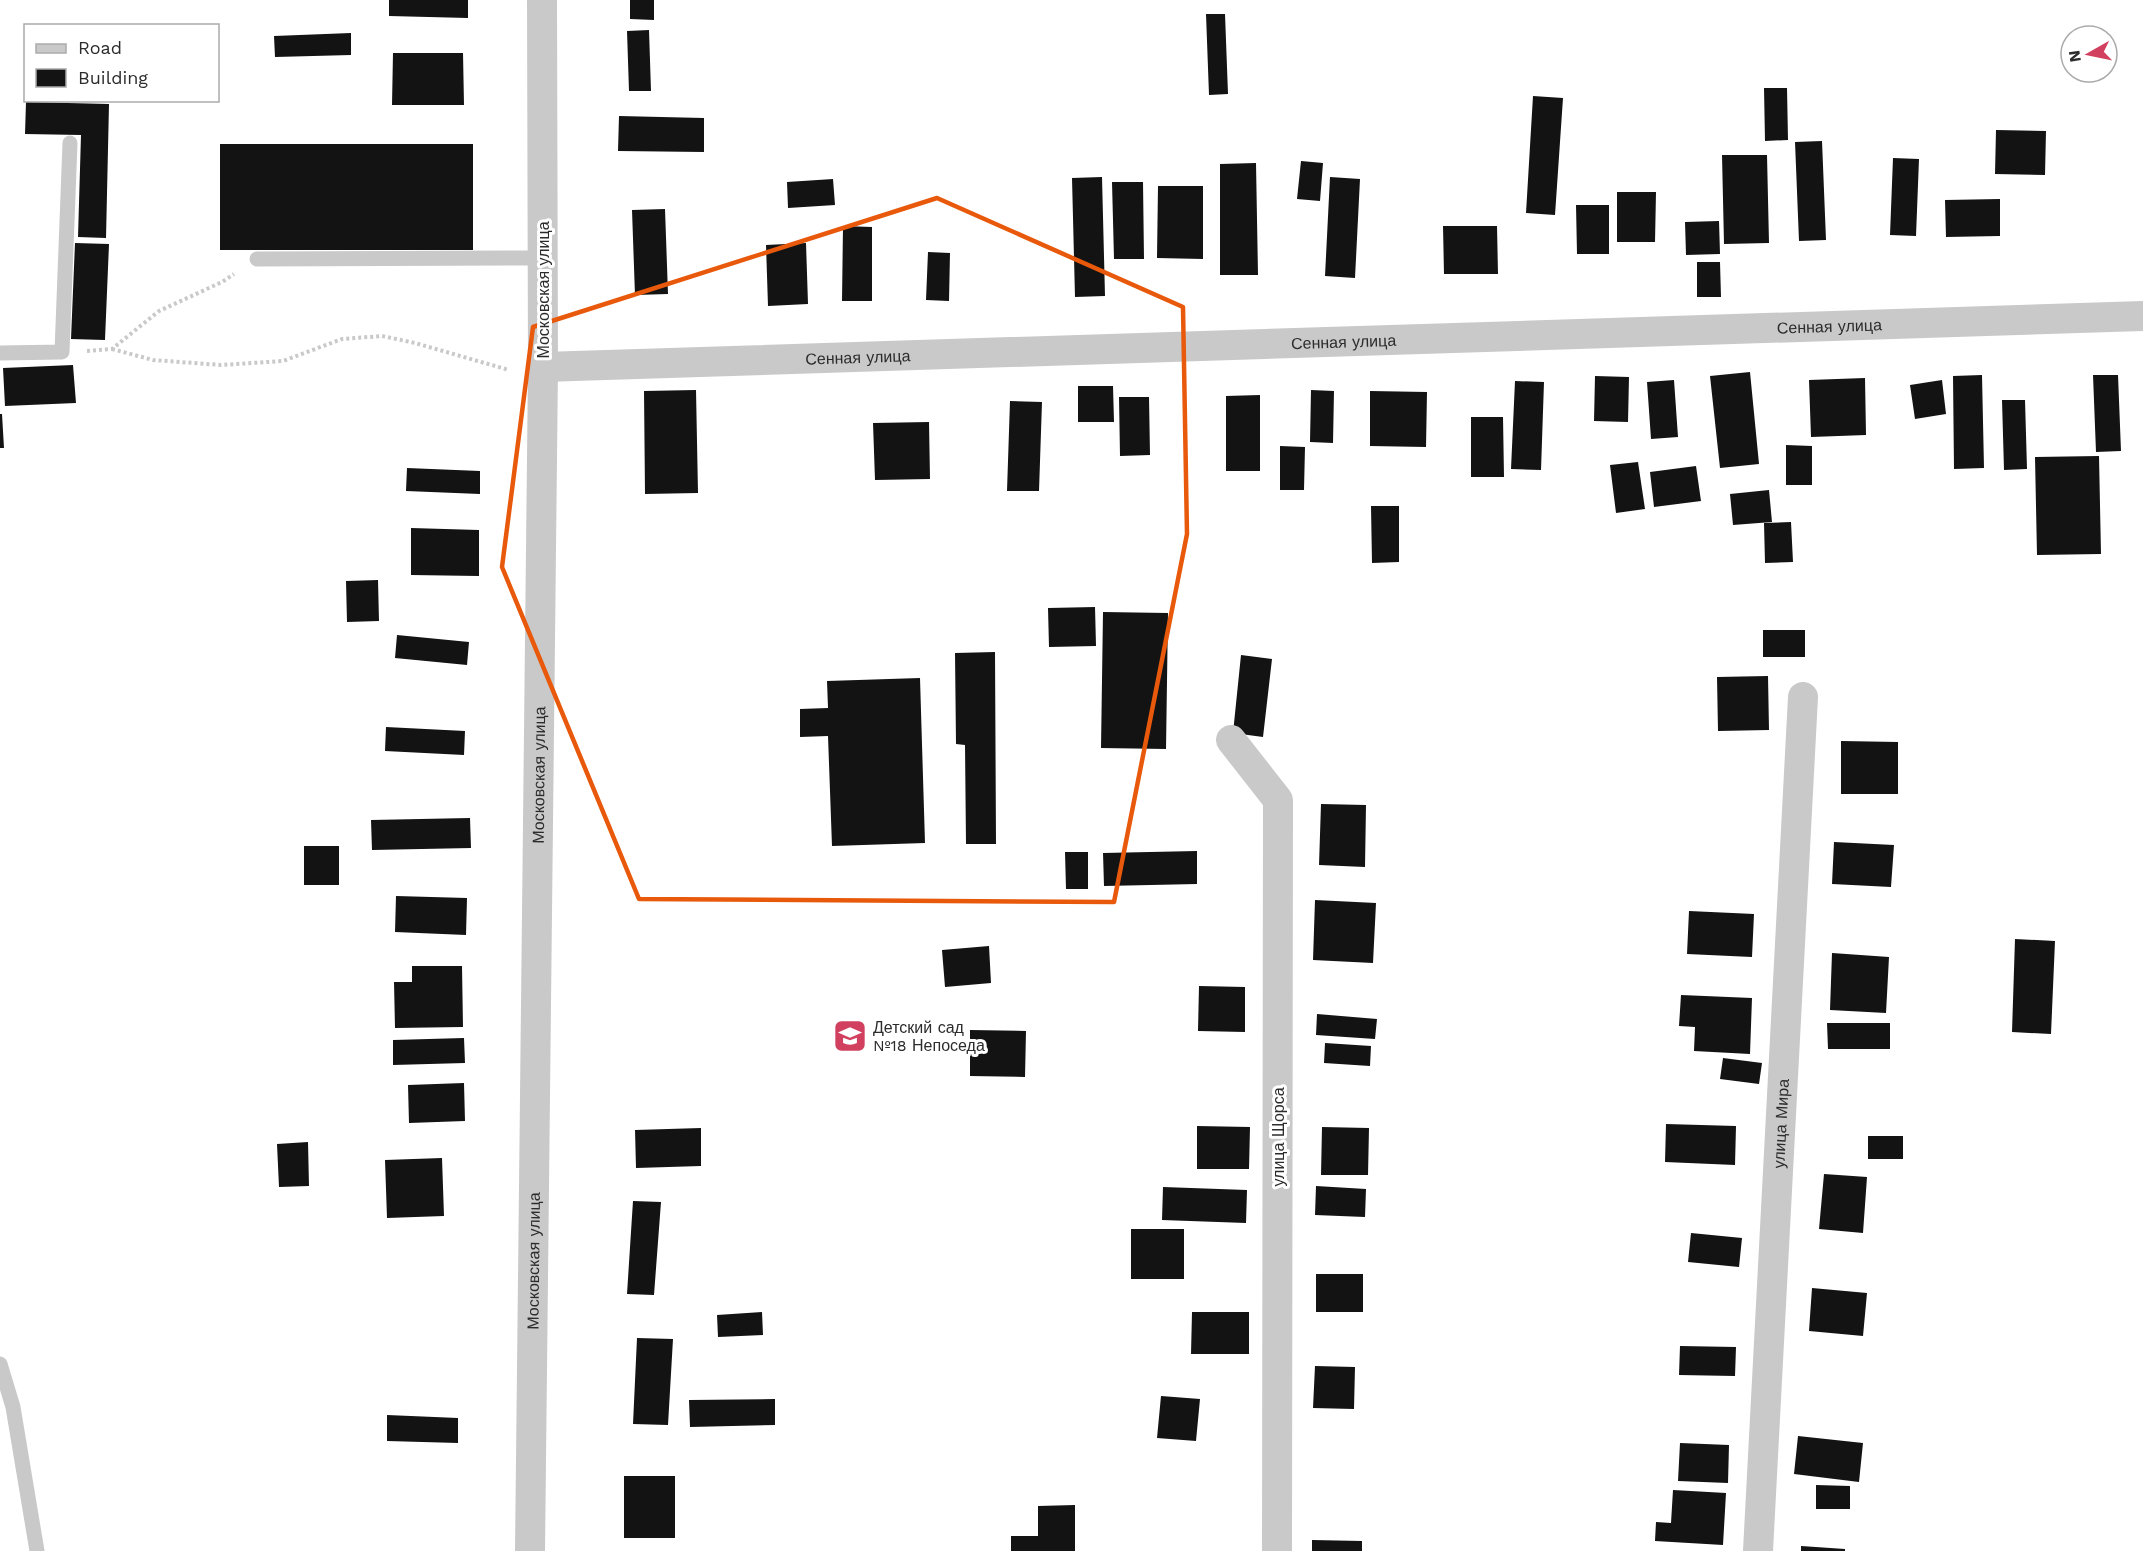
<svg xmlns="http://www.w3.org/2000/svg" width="2143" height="1551" viewBox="0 0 2143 1551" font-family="'Work Sans',sans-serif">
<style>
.building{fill:#131313}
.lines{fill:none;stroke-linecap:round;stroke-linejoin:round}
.path{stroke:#c9c9c9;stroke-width:4;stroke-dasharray:3 3;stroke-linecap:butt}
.lane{stroke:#c9c9c9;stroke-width:15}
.street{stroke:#c9c9c9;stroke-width:30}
.marked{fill:none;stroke:#e8590c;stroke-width:4.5;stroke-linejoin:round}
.labels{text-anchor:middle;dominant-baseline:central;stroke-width:6;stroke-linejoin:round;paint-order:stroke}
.street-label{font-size:16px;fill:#2c2c2c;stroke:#fff}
.poi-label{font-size:16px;fill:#2c2c2c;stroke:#fff;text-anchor:start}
</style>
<rect width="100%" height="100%" fill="#fff"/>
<path class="building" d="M389,0H468V18L389,16Z
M630,0H654V20L630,19Z
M1206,14H1225L1228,94L1209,95Z
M649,30L651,91H629L627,31Z
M351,33V55L275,57L274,36Z
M393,53H463L464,105H392Z
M1764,88H1787L1788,140L1765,141Z
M1533,96L1563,98L1555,215L1526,213Z
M26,102L109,104L106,238L78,237L81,135L25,134Z
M619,116L704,118V152L618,151Z
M1996,130L2046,131L2045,175L1995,174Z
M1822,141L1826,240L1799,241L1795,142Z
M220,144H473V250H220Z
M1722,155H1767L1769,243L1724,244Z
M1893,158L1919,159L1916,236L1890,235Z
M1301,161L1323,163L1320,201L1297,199Z
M1256,163L1258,275H1220V164Z
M1102,177L1105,296L1075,297L1072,178Z
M1330,177L1360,179L1355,278L1325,276Z
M833,179L835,205L788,208L787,182Z
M1112,182H1143L1144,259H1114Z
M1158,186H1203V259L1157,258Z
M1617,192H1656L1655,242H1617Z
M2000,199V236L1946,237L1945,200Z
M1576,205H1609V254H1577Z
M665,209L668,294L635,295L632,210Z
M1719,221L1720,254L1686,255L1685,222Z
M843,226L872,227V301H842Z
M1443,226H1497L1498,274H1444Z
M75,243L109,244L105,340L71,339Z
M806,243L808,304L768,306L766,245Z
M928,252L950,253L949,301L926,300Z
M1697,262H1720L1721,297H1697Z
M73,365L76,403L5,406L3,368Z
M1750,372L1759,464L1720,468L1710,376Z
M1982,375L1984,468L1954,469L1953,376Z
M2093,375H2118L2121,451L2096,452Z
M1595,376L1629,377L1628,422L1594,421Z
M1865,378L1866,435L1811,437L1809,380Z
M1674,380L1678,437L1651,439L1647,382Z
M1942,380L1946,414L1915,419L1910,385Z
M1515,381L1544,382L1541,470L1511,469Z
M1078,386H1113L1114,422H1078Z
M696,390L698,493L645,494L644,391Z
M1311,390L1334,391L1333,443L1310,442Z
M1370,391L1427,392L1426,447L1370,446Z
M1260,395V471H1226V396Z
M1119,397H1149L1150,455L1120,456Z
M2002,400H2025L2027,469L2004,470Z
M1010,401L1042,402L1039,491H1007Z
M0,414H2L4,448H0Z
M1471,417H1503L1504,477H1471Z
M929,422L930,479L875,480L873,423Z
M1786,445L1812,446V485H1786Z
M1280,446L1305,447L1304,490H1280Z
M2099,456L2101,554L2037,555L2035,457Z
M1638,462L1645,509L1616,513L1610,465Z
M1696,466L1701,501L1654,507L1650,472Z
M407,468L480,471V494L406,491Z
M1769,490L1772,522L1733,525L1730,494Z
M1371,506H1399V562L1372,563Z
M1791,522L1793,562L1765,563L1764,523Z
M411,528L479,530V576L411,575Z
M378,580L379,621L347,622L346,581Z
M1095,607L1096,646L1049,647L1048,608Z
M1103,612L1168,613L1166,749L1101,748Z
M1763,630H1805V657H1763Z
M397,635L469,642L467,665L395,658Z
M995,652L996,844H966L965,745L956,744L955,653Z
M1241,655L1272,659L1263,737L1233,733Z
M1768,676L1769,730L1718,731L1717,677Z
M920,678L925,843L832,846L828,736L800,737V709L828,708L827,681Z
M386,727L465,731L464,755L385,751Z
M1841,741L1898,742V794H1841Z
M1321,804L1366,805L1365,867L1319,865Z
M470,818L471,848L372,850L371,820Z
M1834,842L1894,845L1891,887L1832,884Z
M304,846H339V885H304Z
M1197,851V884L1104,886L1103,853Z
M1065,852H1088V889H1066Z
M396,896L467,898L466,935L395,932Z
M1315,900L1376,903L1373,963L1313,960Z
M1689,911L1754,914L1752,957L1687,954Z
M2015,939L2055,941L2051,1034L2012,1032Z
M989,946L991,983L945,987L942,950Z
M1832,953L1889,957L1886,1013L1830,1010Z
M412,966H462L463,1027L395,1028L394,982H412Z
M1199,986L1245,987V1032L1198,1031Z
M1681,995L1752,998L1750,1054L1694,1051L1695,1027L1679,1026Z
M1317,1014L1377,1019L1375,1039L1316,1035Z
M1827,1023H1890V1049H1828Z
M970,1030L1026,1031L1025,1077L970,1076Z
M464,1038L465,1063L393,1065V1040Z
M1325,1043L1371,1046L1370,1066L1324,1063Z
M1723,1058L1762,1063L1759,1084L1720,1079Z
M464,1083L465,1121L409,1123L408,1085Z
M1666,1124L1736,1126L1735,1165L1665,1162Z
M1197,1126L1250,1127L1249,1169H1197Z
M1322,1127L1369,1128L1368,1175H1321Z
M701,1128V1166L636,1168L635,1130Z
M1868,1136H1903V1159H1868Z
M308,1142L309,1186L279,1187L277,1144Z
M442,1158L444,1216L387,1218L385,1160Z
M1824,1174L1867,1177L1863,1233L1819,1229Z
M1316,1186L1366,1189L1365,1217L1315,1215Z
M1163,1187L1247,1190L1246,1223L1162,1220Z
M633,1201L661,1202L654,1295L627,1294Z
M1131,1229H1184V1279H1131Z
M1691,1233L1742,1238L1739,1267L1688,1262Z
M1316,1274H1363V1312H1316Z
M1812,1288L1867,1293L1863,1336L1809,1331Z
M762,1312L763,1335L718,1337L717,1315Z
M1192,1312H1249V1354H1191Z
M637,1338L673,1339L668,1425L633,1424Z
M1680,1346L1736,1347L1735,1376L1679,1375Z
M1315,1366L1355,1367L1354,1409L1313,1408Z
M1161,1396L1200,1399L1196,1441L1157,1438Z
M775,1399V1425L690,1427L689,1400Z
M387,1415L458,1418V1443L387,1441Z
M1798,1436L1863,1443L1859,1482L1794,1474Z
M1680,1443L1729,1445L1728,1483L1678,1481Z
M624,1476H675V1538H624Z
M1816,1485L1850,1486V1509H1816Z
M1673,1490L1726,1493L1723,1545L1655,1541L1656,1522L1671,1523Z
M1075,1505V1551H1011V1536H1038V1506Z
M1312,1540L1362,1541V1551H1312Z
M1801,1546L1845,1549V1551H1801Z"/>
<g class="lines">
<path class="path" d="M112,349L153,360L221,365L283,361L342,339L382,336L415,343L509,370
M87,351L112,349L159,311L222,282L234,274"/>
<path class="lane" d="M257,259L542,258
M0,353L62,352L70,143
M0,1364L13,1407L37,1551"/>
<g class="street">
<path id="s1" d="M543,367L2143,316"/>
<path d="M1231,740L1278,800L1277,1551"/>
<path id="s2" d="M530,1551L543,367L542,0"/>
<path id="s3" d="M1758,1551L1803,697"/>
</g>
</g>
<path class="marked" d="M937,198L1183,307L1187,534L1114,902L639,899L502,567L533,327Z"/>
<defs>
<symbol id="school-square" viewBox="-11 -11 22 22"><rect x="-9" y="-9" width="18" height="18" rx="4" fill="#d1405f" stroke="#fff"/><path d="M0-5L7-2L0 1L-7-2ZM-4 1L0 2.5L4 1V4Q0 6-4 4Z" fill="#fff"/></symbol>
</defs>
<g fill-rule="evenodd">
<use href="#school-square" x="831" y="1017" width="38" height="38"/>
</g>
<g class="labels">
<g class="street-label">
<text transform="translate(543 290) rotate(-90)">Московская улица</text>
<text stroke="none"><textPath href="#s1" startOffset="1287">Сенная улица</textPath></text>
<text stroke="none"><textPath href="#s1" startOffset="801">Сенная улица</textPath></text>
<text stroke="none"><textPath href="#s1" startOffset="315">Сенная улица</textPath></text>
<text stroke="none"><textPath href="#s2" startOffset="776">Московская улица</textPath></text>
<text stroke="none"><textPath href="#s3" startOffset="428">улица Мира</textPath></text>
<text transform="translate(1278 1137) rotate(-90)">улица Щорса</text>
<text stroke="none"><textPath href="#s2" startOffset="290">Московская улица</textPath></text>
</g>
<g class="poi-label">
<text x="873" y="1027">Детский сад<tspan x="873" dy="18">№18 Непоседа</tspan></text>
</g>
</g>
<rect x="24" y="24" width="195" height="78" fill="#ffffff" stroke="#ababab" stroke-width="1.5"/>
<rect x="36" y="44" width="30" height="9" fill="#c9c9c9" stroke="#ababab" stroke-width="1.5"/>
<text x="78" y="54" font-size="18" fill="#2c2c2c">Road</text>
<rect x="36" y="69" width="30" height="18" fill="#131313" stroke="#ababab" stroke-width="1.5"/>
<text x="78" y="84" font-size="18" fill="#2c2c2c">Building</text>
<g transform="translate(2089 54) rotate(261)"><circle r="28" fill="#ffffff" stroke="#ababab" stroke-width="1.5"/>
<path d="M0-4.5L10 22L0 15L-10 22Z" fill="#d1405f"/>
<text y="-9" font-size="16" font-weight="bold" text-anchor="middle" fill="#2c2c2c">N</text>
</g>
</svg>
